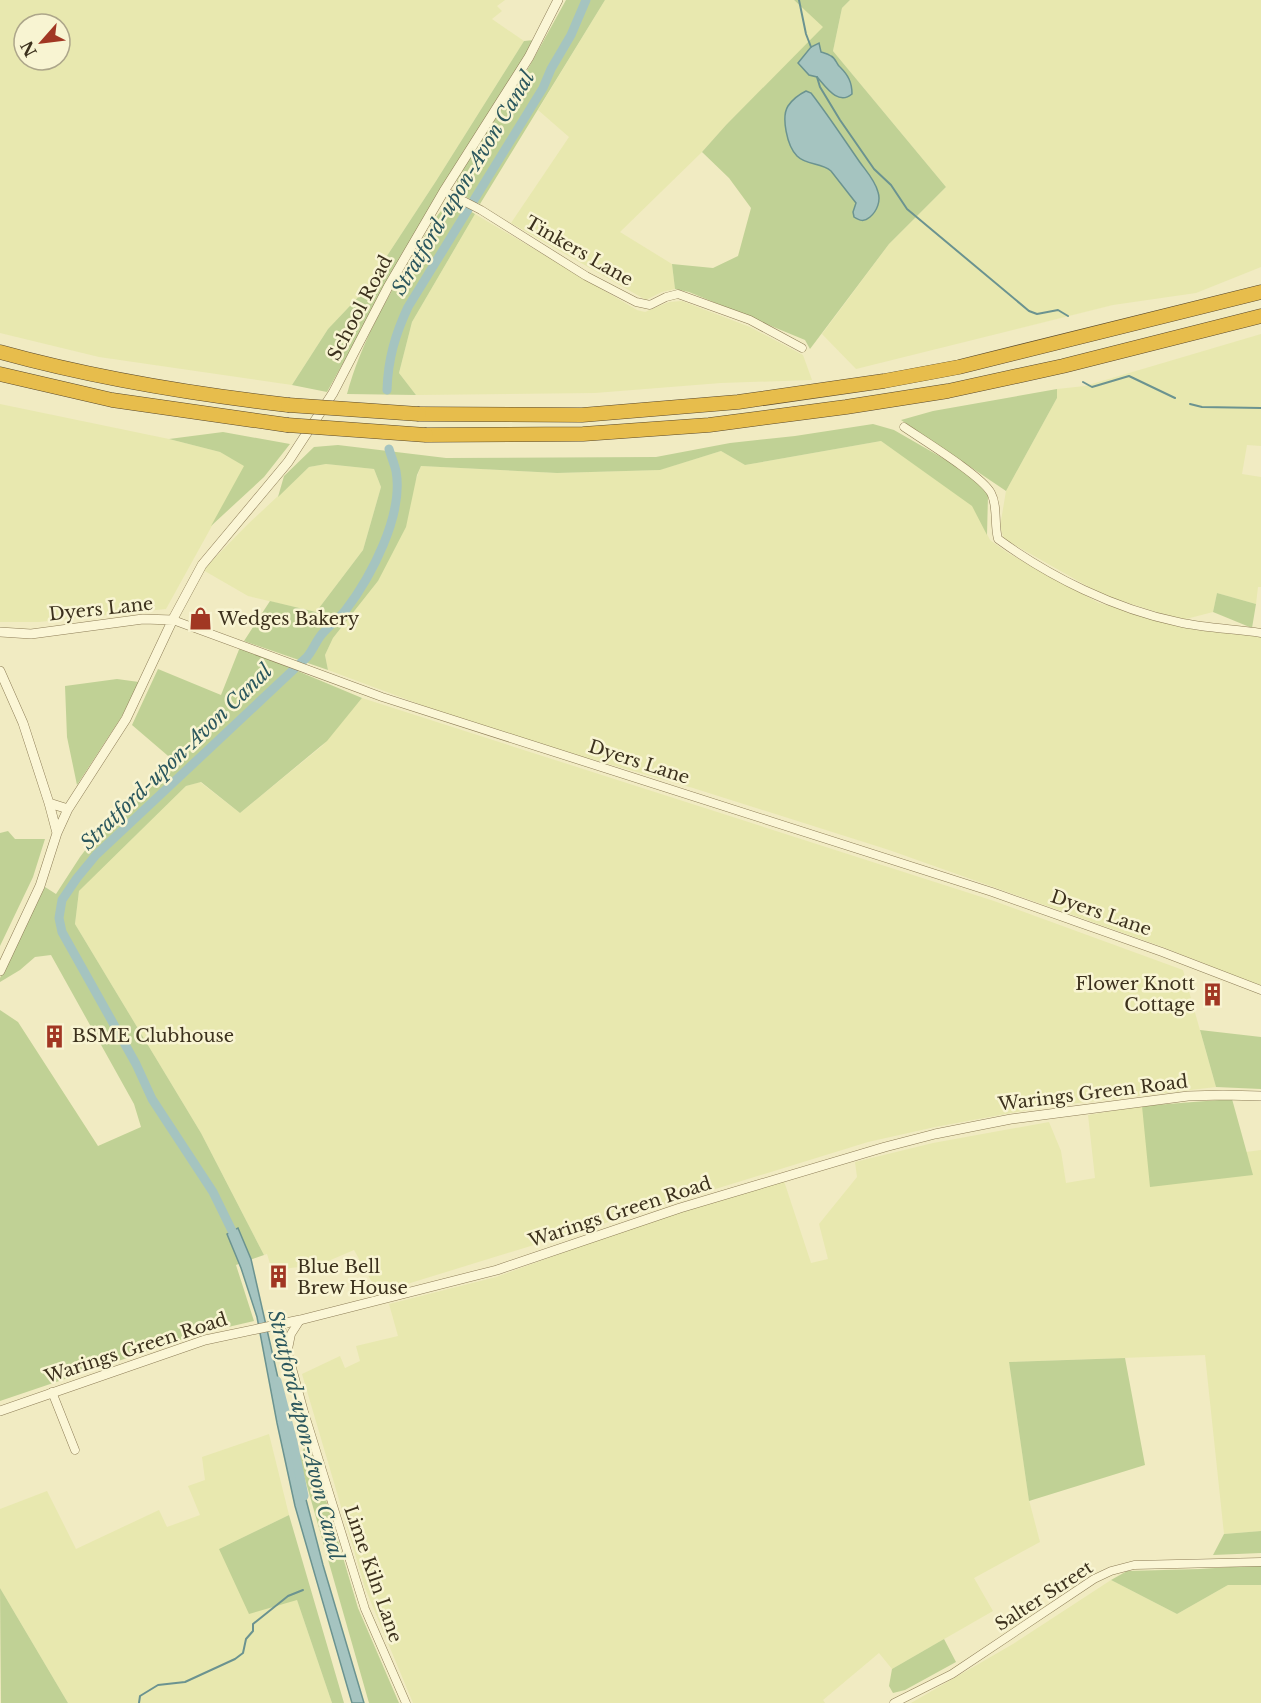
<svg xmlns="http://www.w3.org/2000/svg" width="1261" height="1703" viewBox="0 0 1261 1703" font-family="'Libre Baskerville',serif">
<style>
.farmland{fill:#e8e8af;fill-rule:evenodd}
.green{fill:#c0d195}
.water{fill:#a5c4c0;stroke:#6b9390;stroke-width:1.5}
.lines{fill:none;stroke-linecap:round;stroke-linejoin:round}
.stream{stroke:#6b9390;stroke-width:2}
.canal{stroke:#a5c4c0;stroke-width:9}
.minor-casing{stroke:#8d7d57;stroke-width:9}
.tertiary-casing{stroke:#8d7d57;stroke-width:10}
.motorway-casing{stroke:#5a492c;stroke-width:15}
.minor{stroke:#fbf6d6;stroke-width:8}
.tertiary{stroke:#fbf6d6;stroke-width:9}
.motorway{stroke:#e7bd4c;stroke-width:14}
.motorway-bridge-casing{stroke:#5a492c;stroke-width:15;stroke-linecap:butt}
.motorway-bridge{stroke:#e7bd4c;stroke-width:14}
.labels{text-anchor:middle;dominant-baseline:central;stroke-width:5;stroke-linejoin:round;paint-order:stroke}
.street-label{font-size:18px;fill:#3c311d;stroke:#f8f4d2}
.poi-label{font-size:18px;fill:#3c311d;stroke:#f8f4d2;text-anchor:start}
.water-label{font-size:20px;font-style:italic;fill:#2b575d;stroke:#f8f4d2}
</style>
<rect width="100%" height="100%" fill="#f1ebc2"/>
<path class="farmland" d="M0,0H505L497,6L502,11L492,19L524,41L436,181L364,291L328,329L292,385L99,357L0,333ZM24,24H60V60H24Z
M605,0H794L824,27L726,125L702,152L620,232L672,264L675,289L662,292L646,300L511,223L569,137L538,110Z
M850,0H1261V267L1196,293L1113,305L856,369L822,334L889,244L946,187L833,51L842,8Z
M475,214L637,310L645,312L669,302L682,301L750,327L803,355L812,380L721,383L595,393L416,395L399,373L412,322Z
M1261,334V446L1247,445L1242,474L1261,477V587H1258L1256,604L1217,593L1213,612L1182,620L1103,595L1004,539L1000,527L1006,491L1057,398V389L1085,386Z
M0,404L169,439L220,452L245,466L166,609L39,622H0Z
M881,441L973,506L990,540L1008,553L1099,603L1196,630L1261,637V986L1160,946L889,850L693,788L566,752L451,716L328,670L325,655L333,638L378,581L421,466L557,473L659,470L721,451L745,465Z
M326,464L374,469L381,487L363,550L316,612L248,596L203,570L247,525L309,467Z
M362,698L994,901L1183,970L1216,1087L1044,1107L935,1127L868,1142L378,1293L354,1250L319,1265L290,1268L274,1276L267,1254L264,1255L201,1133L75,924L79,891L186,786L200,782L240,813L322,746Z
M1142,1106L1252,1175L1246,1152L1261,1150V1531L1224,1534L1205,1355L1009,1362L1029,1500L1040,1542L974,1578L993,1611L892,1669L879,1653L823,1700L825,1703H413L365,1588L302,1374L340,1356L345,1368L360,1361L356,1346L398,1336L389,1304L496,1277L656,1219L784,1181L811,1263L828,1259L819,1224L857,1177L855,1162L933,1143L1049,1122L1061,1151L1066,1183L1095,1178L1088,1115Z
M269,1434L289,1515L219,1549L297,1600L332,1703H68L0,1588V1509L47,1491L76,1549L159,1510L167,1527L200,1515L188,1486L205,1480L202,1457Z
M1111,1580L1177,1614L1228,1585H1261V1703H911L1013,1644Z"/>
<path class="green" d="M566,0H605L480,204L462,195L457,182L458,176L529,67Z
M794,0H850L842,8L833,51L946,187L889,244L810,349L805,340L689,292L675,289L672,264L713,268L738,256L751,208L729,178L702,152L726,125L823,27Z
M534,40L373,309L327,392L292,385L328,329L364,291L436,181L524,41Z
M453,201L475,214L412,322L399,373L416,395L347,394C362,339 390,293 419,245C428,231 438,209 453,201Z
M1057,389V398L1006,491L901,420L933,411Z
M873,424L894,430L967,472L988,495L987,535L972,506L881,441L745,465L721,451L660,470L557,473L421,466L417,475L406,527L378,581L333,638L325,655L328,670L244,641L270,601L316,612L363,550L381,487L374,469L326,464L309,467L278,497L284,476L314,447L338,445L446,458L656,457L730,443L795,436Z
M223,432L290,444L264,477L211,526L244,466L220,452L169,439Z
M1217,593L1256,604L1252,628L1213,612Z
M240,647L362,698L327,741L240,813L201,782L186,786L79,891L75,924L201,1133L264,1255L236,1265L254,1321L198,1334L0,1401V1010L18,1022L98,1146L141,1127L134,1104L51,955L35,957L20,970L0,982V978L45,887L56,894L80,857L105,824L107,825L174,761L132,725L158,669L221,695Z
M117,679L139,682L122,716L77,785L67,737L65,686Z
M8,831L15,839H45L33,877L0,946V833Z
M1200,1030L1261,1037V1089L1216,1087Z
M1232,1099L1253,1175L1150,1187L1142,1106Z
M1125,1358L1145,1465L1029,1501L1009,1362Z
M305,1446L313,1456L358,1608L399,1703H369L299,1458Z
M289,1515L344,1703H332L297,1600L249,1614L219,1549Z
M1261,1531V1553L1213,1555L1224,1534Z
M1261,1565V1585H1228L1177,1614L1111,1580L1127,1571L1200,1569Z
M0,1588L68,1703H1Z
M944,1639L956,1662L905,1690L893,1693L889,1686L892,1669Z"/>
<path class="water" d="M819,43L821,52C824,53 828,54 831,56C836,58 836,64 840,67C848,75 852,82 852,94C838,106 826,87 817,77L809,75L798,63L811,47Z
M806,91L811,93C828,115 843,138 859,161C866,171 875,180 878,192C881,201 877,211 870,217C864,222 860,221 854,217L853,212L856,203L831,171C821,162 807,166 797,156C787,146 781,117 788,106C792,100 800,94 806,91Z
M238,1228L251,1259L302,1484L323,1565L364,1703H352L295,1506L277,1423L257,1317L241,1268L227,1234Z"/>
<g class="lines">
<path class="stream" d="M799,0L806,34L811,47
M817,77L820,87L840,120L874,169L891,185L907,209L1029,311L1037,314L1058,310L1068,316
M1083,382L1092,387L1129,376L1175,398
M1190,404L1202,407L1261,408
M139,1703L140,1696L158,1685L185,1682L235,1659L243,1653L246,1639L253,1631V1624L288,1596L303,1590"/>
<path class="canal" d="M387,390C388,359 395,335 408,307L543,88L551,69L571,35L586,0
M237,1241L213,1192L152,1099L136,1064L62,932L59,918L62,900L77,878L96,855L307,657C313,650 316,641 322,634C329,626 338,619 345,611C371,577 404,515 396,471C394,463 391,456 389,449
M277,1381L293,1442L304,1496"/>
<defs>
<path id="minor" d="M444,191L481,210L586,276L636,302L650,305L666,297L678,294L750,320L802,348
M904,427C923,440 982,476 991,493C998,506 994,525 998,539C1050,577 1115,609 1178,622C1204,628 1234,629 1261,633
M173,620L382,697L992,892L1162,952L1261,990
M280,1324L304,1412L365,1609L406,1703
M288,1349L291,1334L300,1320
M52,1392L75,1450
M894,1703L952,1674L1094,1579L1111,1571L1134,1565L1261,1562"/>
<path id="tertiary" d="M0,632L31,634L143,619L173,620
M0,671L23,723L49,803L68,809
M49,803L57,833
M0,971L40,886L57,833L68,809L126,719L174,617L202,565L288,462L333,393L388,287L444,191L529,57L558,0
M0,1411L205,1340L300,1320L497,1270L680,1208L885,1147L935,1134L1011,1119L1188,1096L1223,1095L1261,1096"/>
<path id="motorway" d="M0,352C94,378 192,394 288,405
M0,374L112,400L287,425
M419,414L582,415L738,402L884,381L959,367L1261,292
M426,435L583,434L709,425L846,407L948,391L1063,366L1261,316"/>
</defs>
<use href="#minor" class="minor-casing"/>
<use href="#tertiary" class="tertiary-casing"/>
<use href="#motorway" class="motorway-casing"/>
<use href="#minor" class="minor"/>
<use href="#tertiary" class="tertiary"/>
<use href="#motorway" class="motorway"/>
<defs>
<path id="motorway-bridge" d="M288,405L419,414
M287,425L426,435"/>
</defs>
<use href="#motorway-bridge" class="motorway-bridge-casing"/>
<use href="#motorway-bridge" class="motorway-bridge"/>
</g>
<defs>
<symbol id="shop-bare" viewBox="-9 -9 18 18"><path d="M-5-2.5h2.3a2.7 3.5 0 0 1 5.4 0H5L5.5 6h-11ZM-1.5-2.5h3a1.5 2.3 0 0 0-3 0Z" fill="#a13723" stroke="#f8f4d2" stroke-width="2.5" paint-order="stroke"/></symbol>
<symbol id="building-bare" viewBox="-9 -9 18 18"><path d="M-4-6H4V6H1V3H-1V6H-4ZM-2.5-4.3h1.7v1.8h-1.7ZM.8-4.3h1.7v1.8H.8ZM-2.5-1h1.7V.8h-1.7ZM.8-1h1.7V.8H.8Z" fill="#a13723" stroke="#f8f4d2" stroke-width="2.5" paint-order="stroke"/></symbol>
</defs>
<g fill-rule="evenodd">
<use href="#shop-bare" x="184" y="602" width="33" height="33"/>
<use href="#building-bare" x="1196" y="978" width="33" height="33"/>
<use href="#building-bare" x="38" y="1020" width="33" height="33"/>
<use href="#building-bare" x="262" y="1260" width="33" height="33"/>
</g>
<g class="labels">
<g class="street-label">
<text transform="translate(579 251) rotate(30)">Tinkers Lane</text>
<text transform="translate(360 308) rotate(-62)">School Road</text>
<text transform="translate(101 609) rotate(-6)">Dyers Lane</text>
<text transform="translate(639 762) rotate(18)">Dyers Lane</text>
<text transform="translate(1101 913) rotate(19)">Dyers Lane</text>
<text transform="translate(1093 1093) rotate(-7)">Warings Green Road</text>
<text transform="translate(620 1212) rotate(-18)">Warings Green Road</text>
<text transform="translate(136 1348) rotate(-18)">Warings Green Road</text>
<text transform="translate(373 1574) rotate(71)">Lime Kiln Lane</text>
<text transform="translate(1044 1596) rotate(-33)">Salter Street</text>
</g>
<g class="poi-label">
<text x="218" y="619">Wedges Bakery</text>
<text x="1195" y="984" text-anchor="end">Flower Knott<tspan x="1195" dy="21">Cottage</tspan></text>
<text x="72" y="1036">BSME Clubhouse</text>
<text x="297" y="1267">Blue Bell<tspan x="297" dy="21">Brew House</tspan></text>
</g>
<g class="water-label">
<text transform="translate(463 183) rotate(-59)">Stratford-upon-Avon Canal</text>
<text transform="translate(176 757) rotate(-44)">Stratford-upon-Avon Canal</text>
<text transform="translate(306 1435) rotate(76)">Stratford-upon-Avon Canal</text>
</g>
</g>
<g transform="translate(42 42) rotate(242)"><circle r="28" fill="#f8f4d2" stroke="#ada68a" stroke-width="1.5"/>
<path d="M0-4.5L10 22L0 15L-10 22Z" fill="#a13723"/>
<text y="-9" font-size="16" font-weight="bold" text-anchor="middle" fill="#3c311d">N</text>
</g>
</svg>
